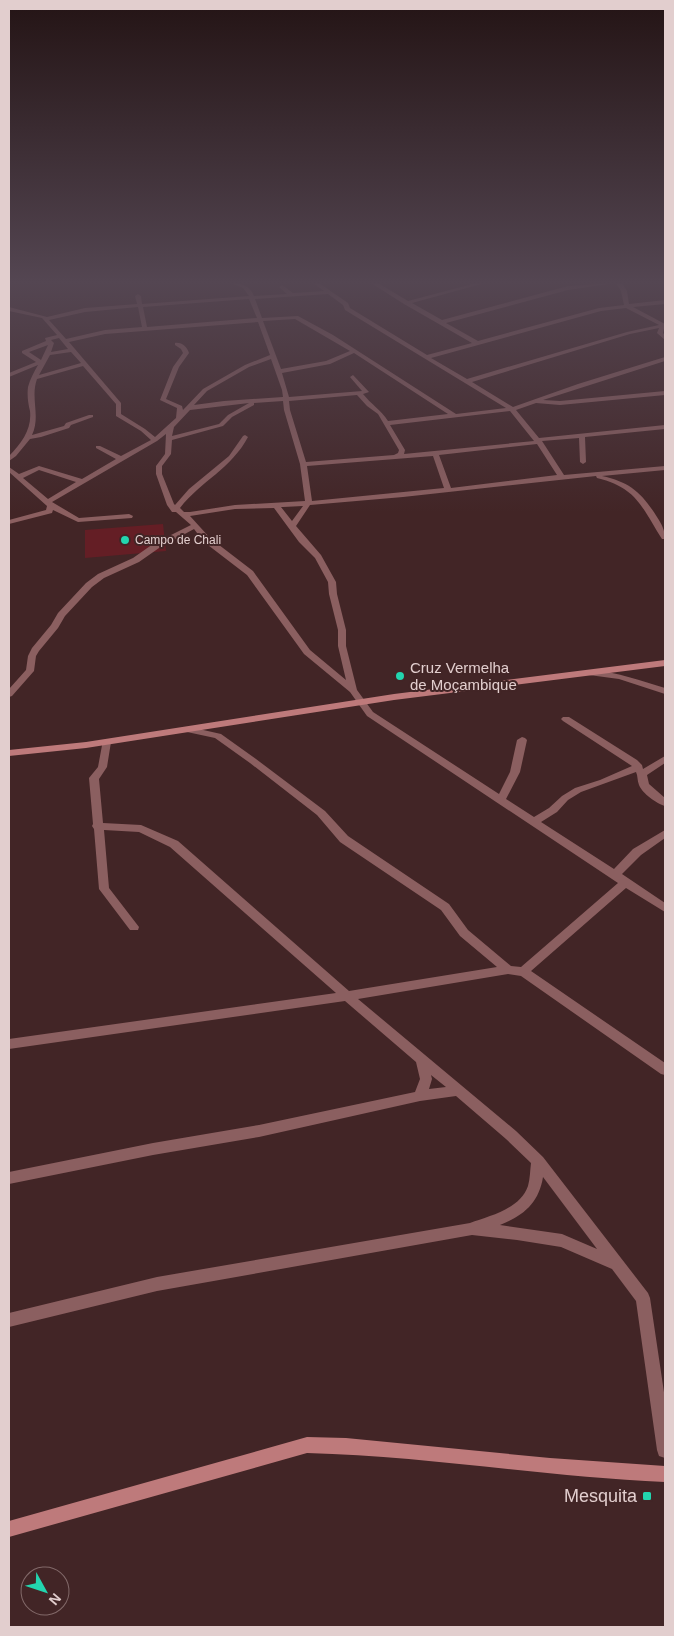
<svg xmlns="http://www.w3.org/2000/svg" width="674" height="1636" viewBox="0 0 674 1636" font-family="Arial,sans-serif">
<style>
.green{fill:#641e25}
.lines{fill:none;stroke-linecap:round;stroke-linejoin:round}
.street{fill:#8b5f60;fill-rule:evenodd}
.secondary{fill:#be7a7b;fill-rule:evenodd}
.poi-dot{fill:#23d5af;stroke:#422526;stroke-width:2}
.labels{text-anchor:middle;dominant-baseline:central;stroke-width:4;stroke-linejoin:round;paint-order:stroke}
.far-poi-label{font-size:12px;fill:#e2cece;stroke:#422526;text-anchor:start}
.poi-label{font-size:15px;fill:#e2cece;stroke:#422526;text-anchor:start}
.near-poi-label{font-size:18px;fill:#e2cece;stroke:#422526;text-anchor:end}
</style>
<rect width="100%" height="100%" fill="#422526"/>
<path class="green" d="M163,524L166,551L85,558V530Z"/>
<g class="lines">
<path class="street" d="M231,283C242,283 250,286 254,296L287,294L279,287L282,285L293,293L324,291L313,283H319L348,303L350,308L427,355L472,343L404,304L371,283H378L408,301L476,283H485L412,303L442,320L568,286L615,283L568,290L446,323L478,341L599,308L624,305L621,291L616,283H622L627,291L629,304L665,300V304L633,307L665,324L663,333L665,335V340L657,333L659,328L630,334L472,382L513,407L578,384L665,357V361L543,400L560,401L665,391V395L560,405L536,403L516,410L539,438L665,425V429L585,437L586,462L583,464L580,462L579,438L542,441L564,475L665,466V470L602,476C630,482 642,493 657,517C662,525 665,530 665,539H662C641,506 637,488 597,478L596,476L403,497L310,505L296,526L321,555L336,582L337,594L346,630V646L357,690L373,712L499,794L510,772L517,740L522,737L525,738L527,740L520,772L506,799L534,817L549,808L562,796L575,788L600,780L632,766L563,721L561,719L563,717H569L637,760L642,765L643,769L665,756V763L647,775L649,784L665,798V806C657,804 642,793 639,785C637,780 638,776 636,772L581,792L568,800L557,812L541,822L614,869L633,849L665,830V838L641,855L622,874L665,903V912L626,888L531,971L665,1063V1075L661,1074L521,976L508,974L358,999L516,1131L543,1157L648,1293L650,1298L665,1399V1458L659,1456L657,1450L636,1301L612,1269L561,1247L517,1240L472,1235L157,1291L9,1327V1313L157,1277L470,1223C490,1216 520,1209 528,1186C530,1179 530,1171 531,1163L506,1139L456,1096L420,1101L259,1137L153,1155L9,1184V1172L153,1143L259,1125L415,1092L420,1079L416,1062L345,1001L9,1049V1039L336,993L170,847L139,832L104,830L109,888L139,927L138,930H130L99,889L94,829L92,826L93,824L89,778L98,767L103,740H109L111,742L107,767L99,779L103,823L141,825L178,841L349,991L497,967L460,936L441,910L340,842L317,815L250,763L215,738L187,732L185,730L187,728L190,727L221,734L256,759L325,811L348,836L449,904L468,930L511,966L521,967L618,883L367,716L350,692L304,654L247,575L204,542L194,529L159,548L139,562L104,578L92,587L65,616L58,628L39,651L36,656L34,671L12,696L9,697V689L26,670L28,656L32,648L51,625L58,613L86,583L98,574L133,558L153,544L191,525L176,512H172L167,505L156,474V466L165,454L166,434L157,441L52,502L79,518L129,514L133,516L132,518L78,522L53,510L52,513L9,524V520L46,510L47,506L9,472V467L19,474L39,466L82,479L116,459L96,448V446H100L121,456L151,440L141,431L116,416V404L83,366L37,379C30,398 41,416 32,435L64,426L66,423L89,415H93V417L71,425L69,428L41,437L30,439L16,456L9,461V456C22,443 32,429 30,411C28,403 27,395 28,387C30,379 34,372 38,365L9,377V373L36,362L22,353V351L46,341L45,338L57,335L42,318L9,311V307L47,317L85,308L137,304L135,296L138,294L141,296L142,304L249,296L243,288ZM328,294L343,305L345,310L506,408L456,414L333,335L298,316L262,318L255,299ZM249,299L257,318L147,327L143,307ZM138,307L142,327L105,330L66,339L49,320L85,312ZM626,308L659,325L627,332L467,379L431,358L601,311ZM295,319L350,351L326,361L281,369L263,321ZM258,322L270,355L245,365L203,389L183,410L182,406L166,399L179,367L189,353C187,347 182,342 175,343V345L181,349L183,353L173,367L160,400L177,408L176,418L155,437L145,429L121,414V403L69,342L105,334ZM59,338L68,349L51,352L54,343L51,340ZM48,345L41,360L29,352ZM71,352L81,363L39,375L50,355ZM354,353L448,414L388,421C381,410 371,404 363,394L369,392L353,375L350,377L362,391L289,397L282,373L330,364ZM271,359L282,390L283,397L224,401L194,405L207,391L249,367ZM357,395L367,406L378,414L399,450L398,453L394,455L306,462L290,410L289,401ZM283,401L284,410L300,464L305,501L235,505L190,512H184L180,508C201,481 231,469 248,437L245,435L243,436L229,456L189,489L175,505L174,504L162,474V466L171,454L172,440L223,426L232,417L254,405V403ZM249,403L228,415L219,424L172,436L174,427L190,410ZM510,411L534,441L404,454L405,450L390,425ZM537,444L557,475L451,488L439,455ZM433,456L444,488L312,501L307,466ZM39,470L76,482L48,499L23,478ZM303,506L292,521L281,507H283ZM274,508L299,542L315,558L328,582L329,594L338,630V646L346,680L310,650L253,571L210,538L190,516L235,509ZM431,1075L446,1087L429,1089L432,1079ZM543,1177L597,1249L562,1234L500,1225C523,1216 539,1203 543,1177Z
M592,670C618,672 641,681 665,688V694L619,679L589,675L588,673Z"/>
<path class="secondary" d="M665,660V666L394,700L86,748L9,756V750L86,742L394,694Z
M307,1437L346,1438L550,1458L665,1466V1482C546,1477 427,1456 307,1453L9,1537V1521Z"/>
</g>
<linearGradient id="sky" x2="0" y2="1"><stop stop-color="#241415"/><stop offset="0.55" stop-color="#544652"/><stop offset="1" stop-color="#544652" stop-opacity="0"/></linearGradient>
<rect width="674" height="512" fill="url(#sky)"/>
<g class="poi-dot">
<circle cx="125" cy="540" r="5"/>
<circle cx="400" cy="676" r="5"/>
<rect x="642" y="1491" width="10" height="10" rx="2.5"/>
</g>
<g class="labels">
<g class="far-poi-label">
<text x="135" y="540">Campo de Chali</text>
</g>
<g class="poi-label">
<text x="410" y="667">Cruz Vermelha<tspan x="410" dy="17">de Moçambique</tspan></text>
</g>
<g class="near-poi-label">
<text x="637" y="1496">Mesquita</text>
</g>
</g>
<rect width="674" height="1636" fill="none" stroke="#e2cece" stroke-width="20"/>
<g transform="translate(45 1591) rotate(130)"><circle r="24" fill="#422526" stroke="#826969"/>
<path d="M0-4L9 19L0 12L-9 19Z" fill="#23d5af"/>
<text y="-8" font-size="14" font-weight="bold" text-anchor="middle" fill="#e2cece">N</text>
</g>
</svg>
